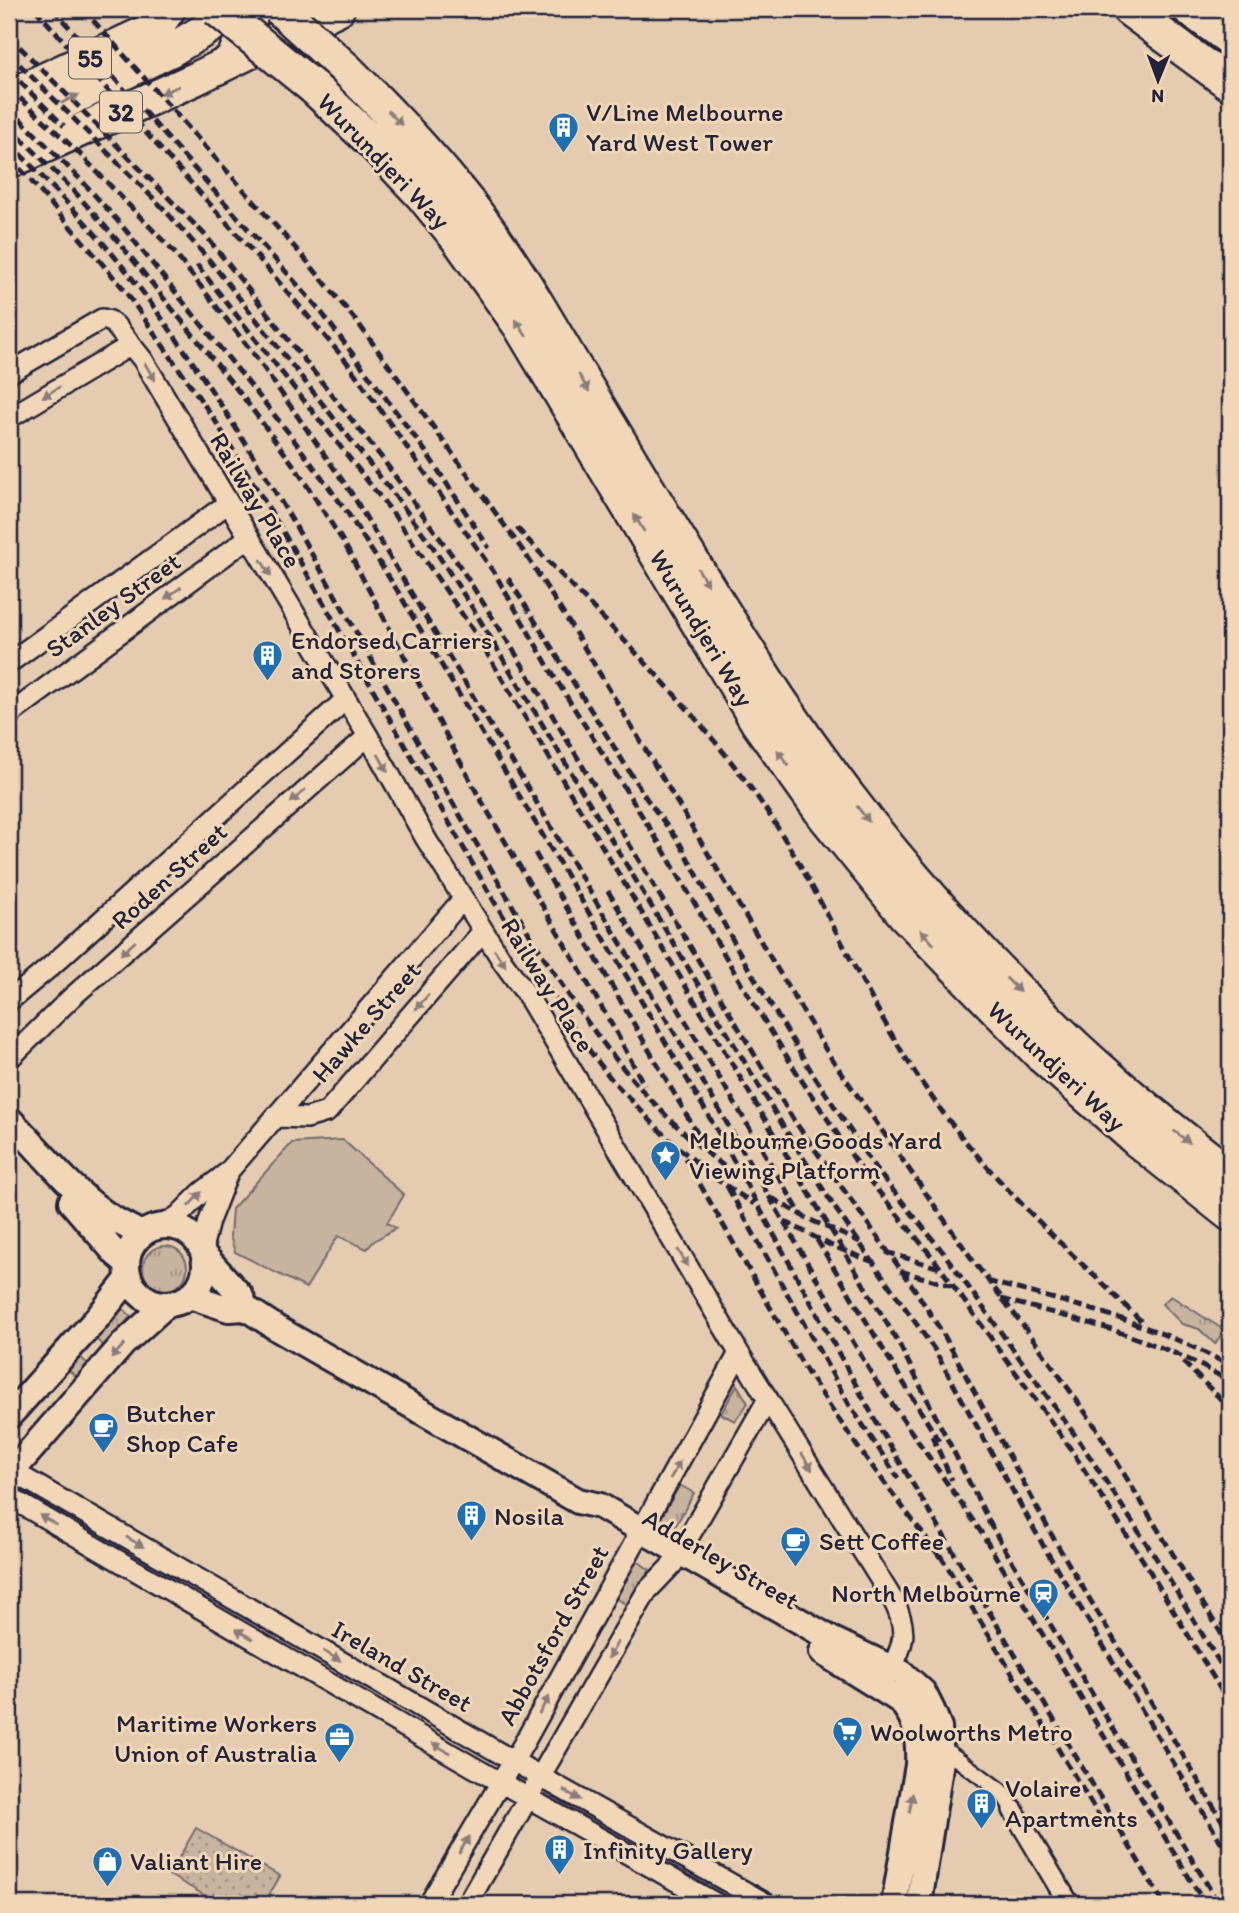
<svg xmlns="http://www.w3.org/2000/svg" width="1239" height="1913" viewBox="0 0 1239 1913" font-family="Itim,sans-serif">
<style>
.grass{fill:url(#grass-tufts);stroke:#756a6d;stroke-width:2}
.park{fill:#c8b39f;stroke:#756a6d;stroke-width:2}
.garden{fill:url(#garden-dots);stroke:#756a6d;stroke-width:2}
.lines{fill:none;stroke-linecap:round;stroke-linejoin:round}
.pedestrian-casing{stroke:#22223b;stroke-width:19}
.minor-casing{stroke:#22223b;stroke-width:24}
.tertiary-casing{stroke:#22223b;stroke-width:30}
.primary-casing{stroke:#22223b;stroke-width:37}
.trunk-casing{stroke:#22223b;stroke-width:38}
.pedestrian{stroke:#f1d7b8;stroke-width:14}
.minor{stroke:#f1d7b8;stroke-width:19}
.tertiary{stroke:#f1d7b8;stroke-width:24}
.primary{stroke:#f1d7b8;stroke-width:32}
.trunk{stroke:#f1d7b8;stroke-width:33}
.rail{stroke:#22223b;stroke-width:5;stroke-dasharray:10 5;stroke-linecap:butt}
.trunk-bridge-casing{stroke:#22223b;stroke-width:38;stroke-linecap:butt}
.trunk-bridge{stroke:#f1d7b8;stroke-width:33}
.oneway{fill:#8a7c7a}
.labels{text-anchor:middle;dominant-baseline:central;stroke-width:6;stroke-linejoin:round;paint-order:stroke}
.shield{fill:#f1d7b8;stroke:#605860;stroke-width:2}
.shield-label{font-size:24px;font-weight:bold;fill:#22223b}
.poi-label{font-size:26px;fill:#22223b;stroke:#f1d7b8;text-anchor:start}
.street-label{font-size:26px;fill:#22223b;stroke:#f1d7b8}
</style>
<defs>
<pattern id="grass-tufts" width="24" height="20" patternUnits="userSpaceOnUse" patternTransform="scale(1.75)"><rect width="24" height="20" fill="#c8b39f"/><path d="M3 7l-1-3M5 7V3M7 7l1-3M15 17l-1-3M17 17v-4M19 17l1-3" fill="none" stroke="#a29183"/></pattern>
<pattern id="garden-dots" width="8" height="8" patternUnits="userSpaceOnUse" patternTransform="scale(1.75)"><rect width="8" height="8" fill="#c8b39f"/><path d="M2 2h.1M6 6h.1" fill="none" stroke="#a29183" stroke-width="1.8" stroke-linecap="round"/></pattern>
</defs>
<rect width="100%" height="100%" fill="#e5ccb0"/>
<filter id="ink" filterUnits="userSpaceOnUse"><feTurbulence type="fractalNoise" baseFrequency=".0143" numOctaves="2"/><feDisplacementMap in="SourceGraphic" scale="14" xChannelSelector="R" yChannelSelector="G"/><feConvolveMatrix kernelMatrix="1 2 1 2 8 2 1 2 1" color-interpolation-filters="sRGB"/></filter>
<g filter="url(#ink)">
<path class="grass" d="M143 1268a22 22 0 1 1 44 0a22 22 0 1 1-44 0Z
M1171,1296L1224,1330L1215,1344L1199,1329L1182,1324L1162,1304Z
M120,1306L131,1316L105,1347L93,1337Z
M78,1355L89,1365L78,1378L66,1368Z
M737,1385L748,1403L735,1421L721,1414Z
M680,1485L694,1493L672,1532L658,1523Z
M105,1534L179,1577L177,1582L102,1540Z
M636,1560L650,1570L629,1606L615,1598Z
M344,1674L385,1698L382,1703L341,1680Z
M599,1820L665,1856L661,1861L598,1825Z"/>
<path class="park" d="M343,1140L404,1195L387,1223L396,1228L374,1241L367,1249L338,1236L306,1288L235,1252L230,1236L232,1209L292,1143Z"/>
<path class="garden" d="M196,1828L280,1876L264,1904H220L169,1875Z"/>
<g class="lines">
<defs>
<path id="pedestrian" d="M941,1747L1002,1792L1013,1810"/>
<path id="minor" d="M9,373L102,319L110,321L115,325L143,360L368,736L426,839L503,962L527,995L739,1353L893,1600C911,1634 902,1648 885,1680
M9,418L131,345
M9,663L227,504
M9,715L248,538
M9,1001L50,967L345,700
M9,1059L71,998L368,736
M277,1117L307,1118L327,1112L483,931
M161,1226L178,1216L201,1193L228,1172L463,899
M202,1249L209,1221L228,1173
M12,1471L541,1777L767,1904
M9,1497L475,1768L717,1904
M1013,1810L1069,1904
M429,1904L524,1743L739,1353
M467,1904L647,1591L672,1565L680,1552L768,1399"/>
<path id="tertiary" d="M9,1119C40,1150 67,1186 103,1212C115,1221 129,1227 141,1234
M71,1202L116,1254L127,1263
M127 1265a39 39 0 1 1 78 0a39 39 0 1 1-78 0Z
M204,1255L240,1295L246,1308L278,1329L578,1501L600,1506L831,1639L902,1673L923,1692L932,1710L939,1727L941,1761L919,1904
M190,1296L229,1309L246,1308
M9,1416L99,1316L129,1278
M9,1475L123,1344L167,1304
M822,1652L899,1700C917,1718 919,1740 918,1765L894,1904"/>
<path id="primary" d="M1128,9L1230,84
M1189,9L1230,39
M234,56L254,9
M9,96L146,32L162,19L169,9
M9,129L173,49L211,26L230,9
M9,162L195,79L338,9"/>
<path id="trunk" d="M347,70C396,119 444,169 485,225C522,275 552,330 584,383C648,488 711,596 779,699C859,820 956,932 1060,1032C1113,1084 1172,1129 1230,1175
M313,87L372,142L422,195L458,239L520,326L758,723L823,814L905,915L1043,1057L1137,1140L1230,1214"/>
</defs>
<use href="#pedestrian" class="pedestrian-casing"/>
<use href="#minor" class="minor-casing"/>
<use href="#tertiary" class="tertiary-casing"/>
<use href="#primary" class="primary-casing"/>
<use href="#trunk" class="trunk-casing"/>
<use href="#pedestrian" class="pedestrian"/>
<use href="#minor" class="minor"/>
<use href="#tertiary" class="tertiary"/>
<use href="#primary" class="primary"/>
<use href="#trunk" class="trunk"/>
<path class="rail" d="M35,9L261,261L346,361L425,473L495,574L555,678L663,849L742,985L804,1084L865,1175L934,1259L1070,1448L1146,1565L1230,1705
M53,9L319,309L426,452L489,548
M83,9L306,260L358,323L526,555L573,629L829,1055L974,1262L1029,1333L1095,1426L1230,1648
M9,36L206,236L382,458L457,562L517,656L793,1119L914,1288L945,1337L1055,1541L1230,1834
M9,54L162,207L210,261L392,492L431,544L475,612L783,1126L835,1208L934,1349L1044,1547L1230,1857
M9,71L64,126
M9,88L77,151L173,251L256,357L352,494L680,1042L874,1378L981,1532L1205,1904
M9,108L83,182L123,227L288,432L345,509L397,590L646,1009L718,1132L880,1429L1164,1904
M9,126L74,191L117,240L243,397L295,467L344,543L477,793L616,1032L644,1085
M9,143C54,188 99,235 138,286C246,429 331,588 419,744C451,800 483,855 515,910C576,1012 641,1108 740,1178
M9,158L26,175L123,288L216,422L282,530L495,903L579,1037L612,1080L668,1139L719,1181L754,1204
M197,265L392,512L473,630L898,1342L992,1527
M517,528C596,614 684,695 753,791C822,887 863,1000 931,1096C990,1181 1070,1251 1143,1323
M508,578L646,798L679,842L746,964L813,1074L875,1168L943,1252L1080,1442L1158,1561L1230,1680
M535,853L704,1145
M608,891L802,1216
M685,1158L807,1372L857,1446L943,1561
M728,1188L849,1404L898,1478
M772,1198L806,1218L860,1242
M784,1221L830,1245L876,1263
M817,1240L940,1443
M886,1252L943,1269
M900,1271L957,1287
M987,1281C1070,1303 1154,1323 1230,1366
M1001,1299C1079,1320 1161,1339 1230,1382
M1183,1362L1230,1408
M932,1436L952,1480
M988,1521L1219,1904
M940,1555L1102,1821"/>
<defs>
<path id="trunk-bridge" d="M217,9L313,87
M280,9L347,70"/>
</defs>
<use href="#trunk-bridge" class="trunk-bridge-casing"/>
<use href="#trunk-bridge" class="trunk-bridge"/>
</g>
<defs><path id="oneway-solid" d="M-6-.8H1V-3.2L6.5 0L1 3.2V.8H-6Z" transform="scale(1.75)"/></defs>
<g class="oneway">
<use href="#oneway-solid" transform="translate(170 90) rotate(156)"/>
<use href="#oneway-solid" transform="translate(70 99) rotate(-26)"/>
<use href="#oneway-solid" transform="translate(395 118) rotate(45)"/>
<use href="#oneway-solid" transform="translate(521 328) rotate(-123)"/>
<use href="#oneway-solid" transform="translate(150 372) rotate(59)"/>
<use href="#oneway-solid" transform="translate(584 383) rotate(59)"/>
<use href="#oneway-solid" transform="translate(51 392) rotate(149)"/>
<use href="#oneway-solid" transform="translate(639 523) rotate(-121)"/>
<use href="#oneway-solid" transform="translate(266 568) rotate(59)"/>
<use href="#oneway-solid" transform="translate(703 577) rotate(58)"/>
<use href="#oneway-solid" transform="translate(173 593) rotate(144)"/>
<use href="#oneway-solid" transform="translate(783 758) rotate(-126)"/>
<use href="#oneway-solid" transform="translate(383 763) rotate(61)"/>
<use href="#oneway-solid" transform="translate(298 796) rotate(138)"/>
<use href="#oneway-solid" transform="translate(863 814) rotate(52)"/>
<use href="#oneway-solid" transform="translate(927 937) rotate(-133)"/>
<use href="#oneway-solid" transform="translate(128 948) rotate(138)"/>
<use href="#oneway-solid" transform="translate(500 958) rotate(56)"/>
<use href="#oneway-solid" transform="translate(1013 985) rotate(46)"/>
<use href="#oneway-solid" transform="translate(422 1002) rotate(131)"/>
<use href="#oneway-solid" transform="translate(1182 1137) rotate(38)"/>
<use href="#oneway-solid" transform="translate(195 1199) rotate(-47)"/>
<use href="#oneway-solid" transform="translate(683 1258) rotate(59)"/>
<use href="#oneway-solid" transform="translate(118 1351) rotate(132)"/>
<use href="#oneway-solid" transform="translate(807 1462) rotate(58)"/>
<use href="#oneway-solid" transform="translate(675 1470) rotate(-61)"/>
<use href="#oneway-solid" transform="translate(48 1520) rotate(-150)"/>
<use href="#oneway-solid" transform="translate(135 1542) rotate(30)"/>
<use href="#oneway-solid" transform="translate(244 1634) rotate(-150)"/>
<use href="#oneway-solid" transform="translate(613 1650) rotate(120)"/>
<use href="#oneway-solid" transform="translate(332 1656) rotate(30)"/>
<use href="#oneway-solid" transform="translate(544 1705) rotate(-61)"/>
<use href="#oneway-solid" transform="translate(441 1748) rotate(-150)"/>
<use href="#oneway-solid" transform="translate(572 1795) rotate(29)"/>
<use href="#oneway-solid" transform="translate(911 1803) rotate(-80)"/>
<use href="#oneway-solid" transform="translate(464 1845) rotate(-60)"/>
</g>
</g>
<defs>
<symbol id="building-pin" viewBox="-11 -11 22 30"><path d="M0 17L-7.5 6A9.5 9.5 0 1 1 7.5 6Z" fill="#1f6fb2" stroke="#f1d7b8"/><path d="M-4-6H4V6H1V3H-1V6H-4ZM-2.5-4.3h1.7v1.8h-1.7ZM.8-4.3h1.7v1.8H.8ZM-2.5-1h1.7V.8h-1.7ZM.8-1h1.7V.8H.8Z" fill="#fff"/></symbol>
<symbol id="sight-pin" viewBox="-11 -11 22 30"><path d="M0 17L-7.5 6A9.5 9.5 0 1 1 7.5 6Z" fill="#1f6fb2" stroke="#f1d7b8"/><path d="M0-6L1.8-2.2L6-1.7L2.9 1.2L3.7 5.4L0 3.3L-3.7 5.4L-2.9 1.2L-6-1.7L-1.8-2.2Z" fill="#fff"/></symbol>
<symbol id="cafe-pin" viewBox="-11 -11 22 30"><path d="M0 17L-7.5 6A9.5 9.5 0 1 1 7.5 6Z" fill="#1f6fb2" stroke="#f1d7b8"/><path d="M-5.5-4.5H6V0H3Q3 3.5 0 3.5H-2.5Q-5.5 3.5-5.5 0ZM3-3.2v2h1.7v-2ZM-6 4.5H4V6H-6Z" fill="#fff"/></symbol>
<symbol id="station-pin" viewBox="-11 -11 22 30"><path d="M0 17L-7.5 6A9.5 9.5 0 1 1 7.5 6Z" fill="#1f6fb2" stroke="#f1d7b8"/><path d="M-3-6H3Q5-6 5-4V2Q5 4 3 4L4.5 6H3L1.5 4h-3L-3 6H-4.5L-3 4Q-5 4-5 2V-4Q-5-6-3-6ZM-3.5-4v3h7v-3ZM-3.5 1v1.5H-2V1ZM2 1v1.5H3.5V1Z" fill="#fff"/></symbol>
<symbol id="supermarket-pin" viewBox="-11 -11 22 30"><path d="M0 17L-7.5 6A9.5 9.5 0 1 1 7.5 6Z" fill="#1f6fb2" stroke="#f1d7b8"/><path d="M-6-5.5h2.5l.6 2H6L4.5 2H-2.5L-4.4-4H-6ZM-1.5 3.2a1.3 1.3 0 1 0 .1 0ZM3 3.2a1.3 1.3 0 1 0 .1 0Z" fill="#fff"/></symbol>
<symbol id="office-pin" viewBox="-11 -11 22 30"><path d="M0 17L-7.5 6A9.5 9.5 0 1 1 7.5 6Z" fill="#1f6fb2" stroke="#f1d7b8"/><path d="M-6-3h4V-5.5h4V-3h4V5H-6ZM-1-4.5V-3h2v-1.5ZM-6 0V1H6V0Z" fill="#fff"/></symbol>
<symbol id="shop-pin" viewBox="-11 -11 22 30"><path d="M0 17L-7.5 6A9.5 9.5 0 1 1 7.5 6Z" fill="#1f6fb2" stroke="#f1d7b8"/><path d="M-5-2.5h2.3a2.7 3.5 0 0 1 5.4 0H5L5.5 6h-11ZM-1.5-2.5h3a1.5 2.3 0 0 0-3 0Z" fill="#fff"/></symbol>
</defs>
<g fill-rule="evenodd">
<use href="#building-pin" x="546" y="110" width="35" height="47"/>
<use href="#building-pin" x="250" y="638" width="35" height="47"/>
<use href="#sight-pin" x="648" y="1138" width="35" height="47"/>
<use href="#cafe-pin" x="86" y="1410" width="35" height="47"/>
<use href="#building-pin" x="454" y="1498" width="35" height="47"/>
<use href="#cafe-pin" x="778" y="1524" width="35" height="47"/>
<use href="#station-pin" x="1026" y="1576" width="35" height="47"/>
<use href="#supermarket-pin" x="830" y="1714" width="35" height="47"/>
<use href="#office-pin" x="322" y="1720" width="35" height="47"/>
<use href="#building-pin" x="964" y="1786" width="35" height="47"/>
<use href="#building-pin" x="542" y="1832" width="35" height="47"/>
<use href="#shop-pin" x="90" y="1844" width="35" height="47"/>
</g>
<g class="labels">
<g class="shield">
<rect x="69" y="37.5" width="42" height="41" rx="5"/>
<rect x="100" y="91.5" width="42" height="41" rx="5"/>
</g>
<g class="shield-label">
<text x="90" y="58">55</text>
<text x="121" y="112">32</text>
</g>
<g class="poi-label">
<text x="586" y="112">V/Line Melbourne<tspan x="586" dy="30">Yard West Tower</tspan></text>
<text x="291" y="640">Endorsed Carriers<tspan x="291" dy="30">and Storers</tspan></text>
<text x="689" y="1140">Melbourne Goods Yard<tspan x="689" dy="30">Viewing Platform</tspan></text>
<text x="126" y="1413">Butcher<tspan x="126" dy="30">Shop Cafe</tspan></text>
<text x="494" y="1516">Nosila</text>
<text x="819" y="1541">Sett Coffee</text>
<text x="1021" y="1593" text-anchor="end">North Melbourne</text>
<text x="317" y="1723" text-anchor="end">Maritime Workers<tspan x="317" dy="30">Union of Australia</tspan></text>
<text x="870" y="1732">Woolworths Metro</text>
<text x="1005" y="1788">Volaire<tspan x="1005" dy="30">Apartments</tspan></text>
<text x="583" y="1850">Infinity Gallery</text>
<text x="130" y="1861">Valiant Hire</text>
</g>
<g class="street-label">
<text transform="translate(384 161) rotate(46)">Wurundjeri Way</text>
<text transform="translate(256 500) rotate(59)">Railway Place</text>
<text transform="translate(113 605) rotate(-36)">Stanley Street</text>
<text transform="translate(702 628) rotate(59)">Wurundjeri Way</text>
<text transform="translate(169 876) rotate(-42)">Roden Street</text>
<text transform="translate(548 985) rotate(58)">Railway Place</text>
<text transform="translate(366 1022) rotate(-49)">Hawke Street</text>
<text transform="translate(1057 1066) rotate(43)">Wurundjeri Way</text>
<text transform="translate(721 1559) rotate(30)">Adderley Street</text>
<text transform="translate(553 1635) rotate(-61)">Abbotsford Street</text>
<text transform="translate(402 1666) rotate(30)">Ireland Street</text>
</g>
</g>
<rect width="1239" height="1913" fill="none" stroke="#f1d7b8" stroke-width="35"/>
<rect x="18" y="18" width="1204" height="1878" fill="none" stroke="#22223b" stroke-width="2.5" filter="url(#ink)"/>
<g transform="translate(1158 80) rotate(181)" stroke="#f1d7b8" stroke-width="5" paint-order="stroke">
<path d="M0-5L12 26L0 18L-12 26Z" fill="#22223b"/>
<text y="-10" font-size="19" font-weight="bold" text-anchor="middle" fill="#22223b">N</text>
</g>
</svg>
